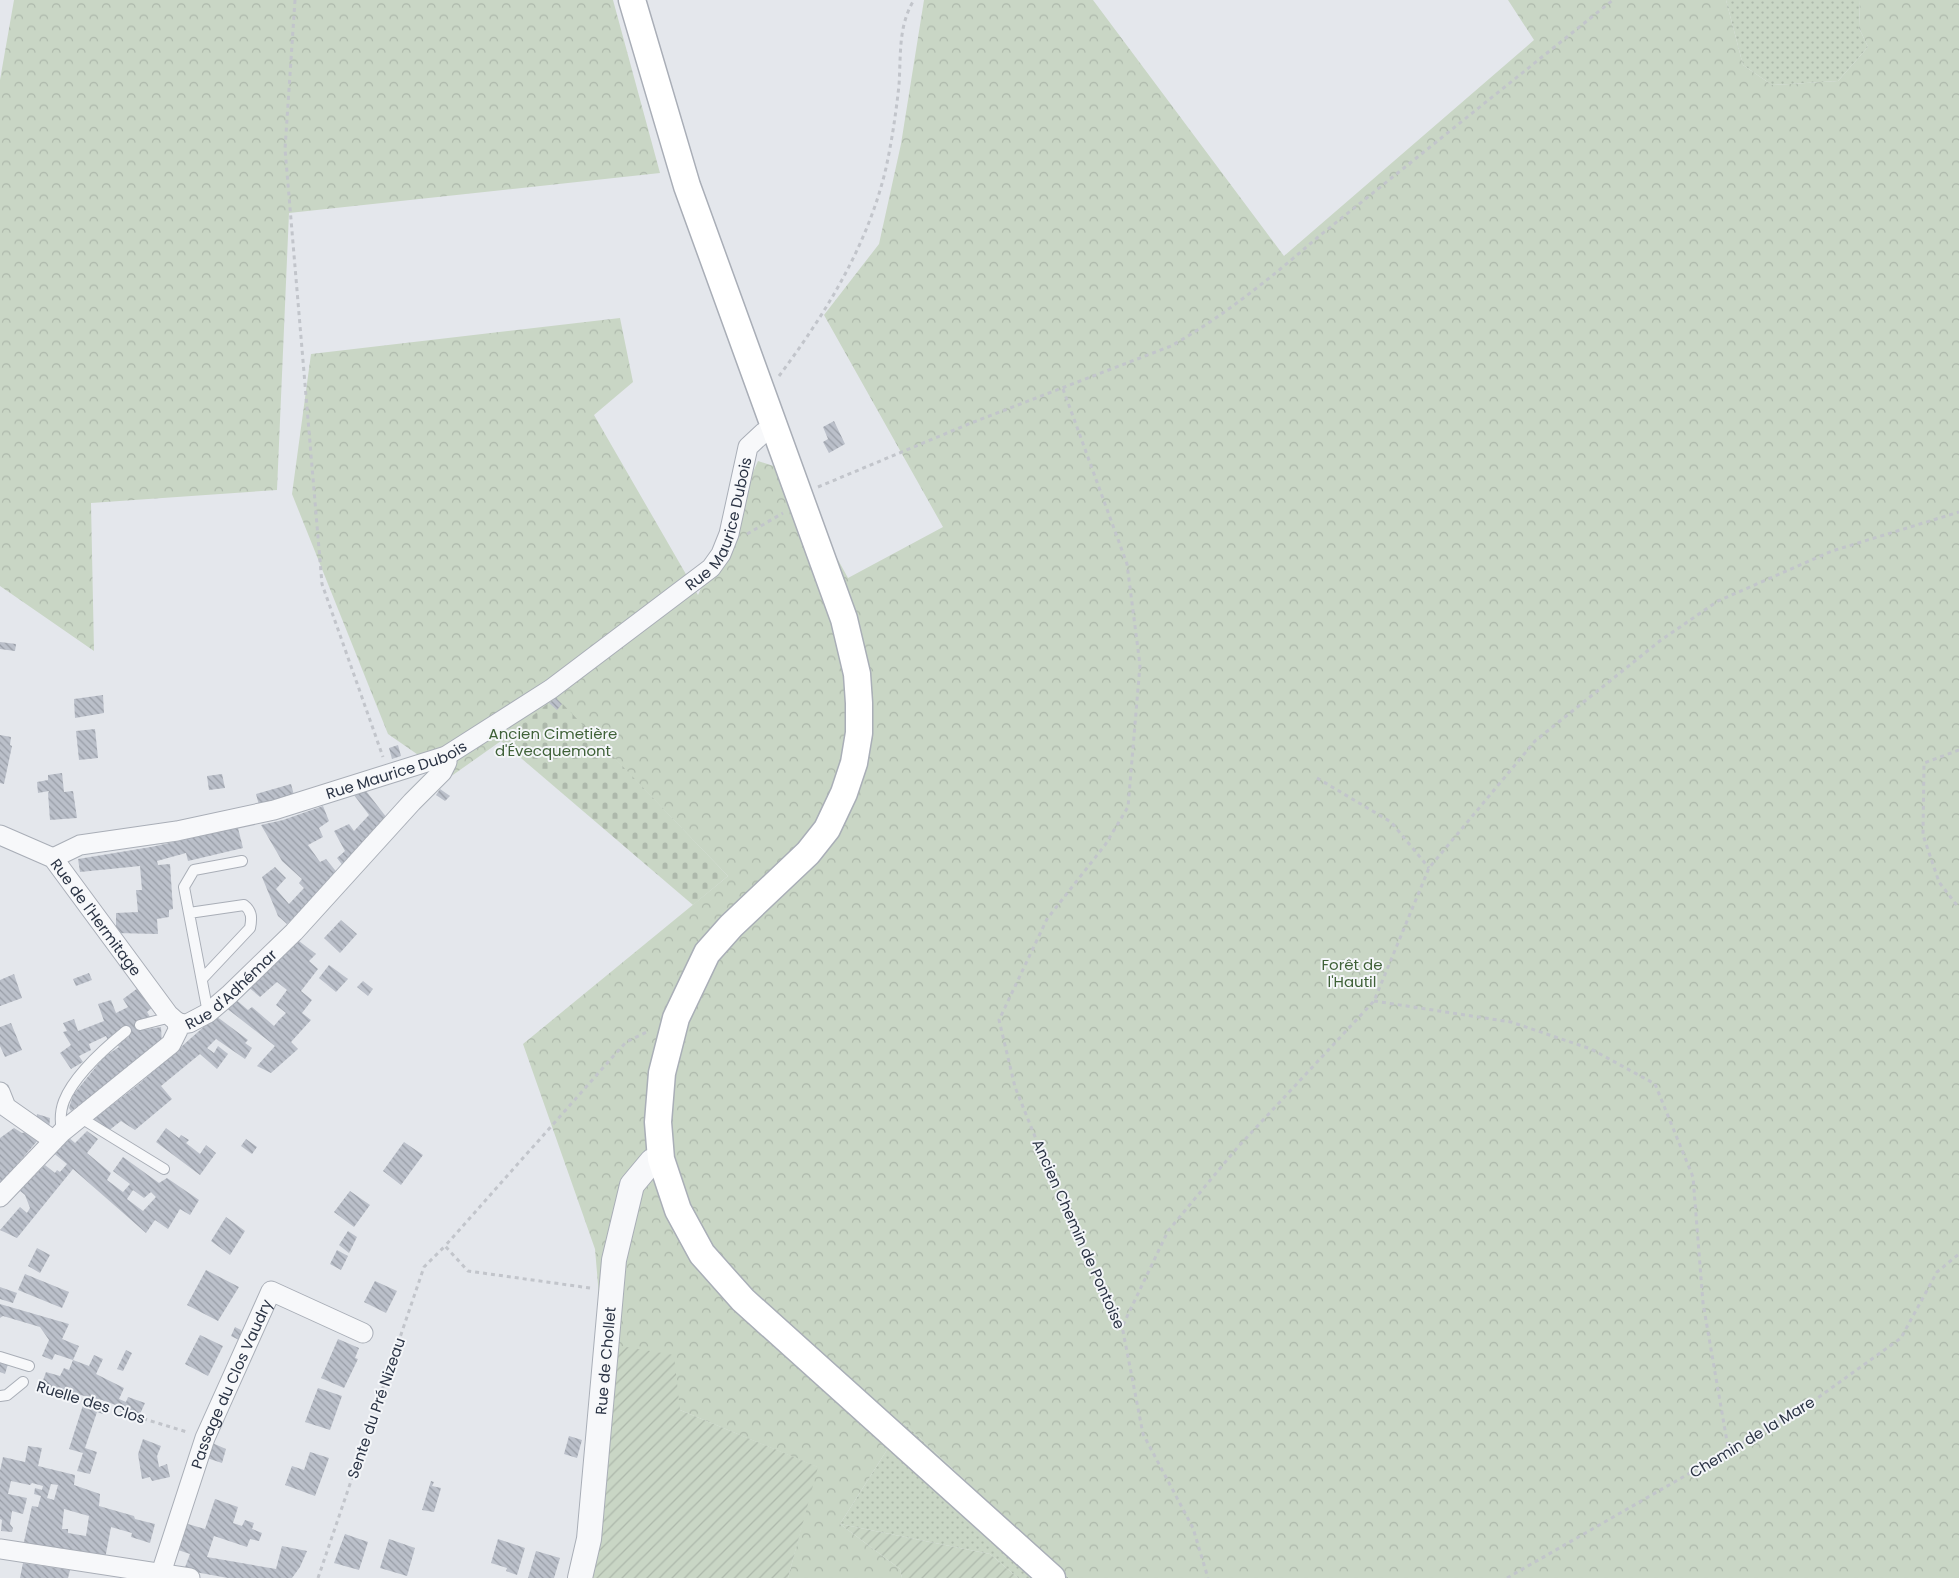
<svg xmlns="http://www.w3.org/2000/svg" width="1959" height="1578" viewBox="0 0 1959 1578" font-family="Poppins,sans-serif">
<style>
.grass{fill:url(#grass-dots)}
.forest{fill:url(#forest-crowns)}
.cemetery{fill:url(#cemetery-stones)}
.garden{fill:url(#garden-furrows)}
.building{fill:url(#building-back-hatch);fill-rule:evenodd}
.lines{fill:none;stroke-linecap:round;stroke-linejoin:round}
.service-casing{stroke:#a9aeb7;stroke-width:12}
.minor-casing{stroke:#a9aeb7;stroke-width:21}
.tertiary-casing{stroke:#a9aeb7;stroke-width:26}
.secondary-casing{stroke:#a9aeb7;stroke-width:29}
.path{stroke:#c2c5cb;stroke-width:3;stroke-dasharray:4 4;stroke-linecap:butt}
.service{stroke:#f7f8fa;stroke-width:10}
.minor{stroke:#f7f8fa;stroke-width:19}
.tertiary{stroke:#f7f8fa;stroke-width:24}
.secondary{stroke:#fff;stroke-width:26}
.labels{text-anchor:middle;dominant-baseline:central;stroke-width:4;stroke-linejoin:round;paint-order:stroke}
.street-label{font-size:15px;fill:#2b3445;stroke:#f4f6f9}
.park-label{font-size:15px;fill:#3f6138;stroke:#f4f6f9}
</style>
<defs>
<pattern id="grass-dots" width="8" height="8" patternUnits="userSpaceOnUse" patternTransform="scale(1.25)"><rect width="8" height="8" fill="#c9d6c5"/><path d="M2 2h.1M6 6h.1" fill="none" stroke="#adb8ab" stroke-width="1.8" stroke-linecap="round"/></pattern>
<pattern id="forest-crowns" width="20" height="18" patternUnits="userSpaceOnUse" patternTransform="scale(1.25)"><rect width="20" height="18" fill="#c9d6c5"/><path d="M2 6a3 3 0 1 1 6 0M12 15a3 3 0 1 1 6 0" fill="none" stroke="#adb8ab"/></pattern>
<pattern id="cemetery-stones" width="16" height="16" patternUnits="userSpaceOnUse" patternTransform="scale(1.25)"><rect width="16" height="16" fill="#c9d6c5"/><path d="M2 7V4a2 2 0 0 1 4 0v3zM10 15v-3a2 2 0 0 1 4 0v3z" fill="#adb8ab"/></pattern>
<pattern id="garden-furrows" width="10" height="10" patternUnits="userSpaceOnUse" patternTransform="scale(1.25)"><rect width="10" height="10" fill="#c9d6c5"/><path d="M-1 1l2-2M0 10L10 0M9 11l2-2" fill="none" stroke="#adb8ab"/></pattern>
<pattern id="building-back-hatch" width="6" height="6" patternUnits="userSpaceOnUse" patternTransform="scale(1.25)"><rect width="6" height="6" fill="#bbc0ca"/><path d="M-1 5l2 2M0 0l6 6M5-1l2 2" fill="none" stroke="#989da6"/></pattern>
</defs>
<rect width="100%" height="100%" fill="#e4e7ec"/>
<path class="grass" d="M1726,0H1860L1859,28L1868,47L1838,81L1772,85L1743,65Z
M904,1423L1069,1578H1018L990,1554L840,1524Z"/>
<path class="forest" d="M14,0H613L660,173L289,213L277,490L91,503L94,651L0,586V80Z
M924,0H1093L1284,256L1534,40L1508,0H1726L1743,65L1772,85L1838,81L1868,47L1859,28L1860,0H1959V1578H1069L904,1423L840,1524L900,1569L902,1578H788L817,1467L680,1410L603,1343L595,1249L523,1044L728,876L556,698L501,741L450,777L388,734L292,494L311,354L620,318L633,382L594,415L698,595L758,461L789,471L848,578L943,527L824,315L879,244L901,144Z"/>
<path class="cemetery" d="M556,697L728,876L693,905L501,741Z"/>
<path class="garden" d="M603,1343L674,1355L680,1410L818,1467L788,1578H581Z
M840,1524L990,1554L1018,1578H902L900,1569Z"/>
<path class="building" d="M834,421L845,444L829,453L823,442L828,439L823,427Z
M0,642L16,644L15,651L0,649Z
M103,695L104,713L75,718L74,699Z
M556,698L562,704L557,710L549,703Z
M95,729L98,758L79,760L76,731Z
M0,735L11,737L10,745L12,746L4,784L0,783Z
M398,745L401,756L392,759L389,748Z
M62,773L64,792L73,791L77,818L50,820L48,793L49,791L38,793L37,782L48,780V775Z
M222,774L225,788L209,790L207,776Z
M291,784L294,795L259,805L256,794Z
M440,789L450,796L445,801L436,795Z
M366,791L387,818L344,867L337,858L345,851L334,831L349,824L354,831L369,815L354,795Z
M323,806L329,821L319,828L323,837L308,845L320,862L326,859L339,875L298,917L296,915L287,924L278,916L262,877L275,867L286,878L276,889L289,904L304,888L299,883L302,879L282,861L261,825L283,820Z
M238,828L243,848L188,861L186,853L157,861L158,865L170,864L173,909L169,910V917L157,919L158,934L116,933V913L138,912L136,890H142L140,866L80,872L78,859L151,847Z
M341,920L357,934L340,953L324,938Z
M295,938L316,954L309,961L318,969L301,991L312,1000L302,1013L311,1020L291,1042L298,1049L271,1073L257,1066L275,1046L225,1007L234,998L248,1010L252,1007L274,1026L279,1020L286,1013L276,1005L287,990L277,982L260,997L247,986Z
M329,965L348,979L336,992L319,978Z
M89,973L92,980L76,986L73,979Z
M14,974L22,998L0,1006V980Z
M363,981L373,989L368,996L357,987Z
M138,988L153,1007L147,1012L152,1020L138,1022L142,1030L161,1027L162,1044L71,1111L69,1108L73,1095L104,1057L119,1047L116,1043L129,1037L125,1028L109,1043L106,1036L89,1044L91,1050L79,1056L83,1062L71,1069L60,1053L71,1045L63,1032L67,1031L63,1023L74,1019L78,1031L104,1021L98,1004L111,1000L116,1013L128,1007L123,999Z
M216,1016L248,1040L245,1043L252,1048L245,1059L216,1039L207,1048L214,1053L218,1046L228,1054L217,1069L200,1054L161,1086L172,1099L135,1130L121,1121L107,1132L90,1122L139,1084Z
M11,1023L22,1050L5,1057L0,1046V1027Z
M37,1114L50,1118L49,1130L36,1123Z
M14,1128L22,1133L30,1131L39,1139L0,1184V1138Z
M166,1128L179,1138L181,1135L189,1140L186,1143L200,1154L206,1145L216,1153L200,1175L156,1142Z
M87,1131L98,1139L87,1153L111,1173L107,1180L123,1192L130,1184L113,1171L123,1157L159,1183L167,1178L199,1200L190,1215L180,1209L168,1229L155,1220L146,1233L73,1169L17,1238L0,1230L20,1207L27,1213L30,1208L25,1195L19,1190L45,1165L55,1173L57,1170L60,1172L67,1164L51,1151L67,1136L75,1143ZM133,1190L144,1198L151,1192L156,1197L143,1211L127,1199Z
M246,1139L257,1147L252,1154L241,1146Z
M404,1142L423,1155L401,1185L383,1171Z
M350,1191L370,1205L354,1227L334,1212Z
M226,1217L245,1231L230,1255L211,1241Z
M348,1231L357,1237L349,1253L339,1245Z
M37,1248L50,1255L40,1273L28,1266Z
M337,1250L348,1256L341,1270L330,1264Z
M206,1270L239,1287L218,1321L187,1305Z
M25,1274L69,1292L62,1308L18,1290Z
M375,1281L397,1291L386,1313L364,1302Z
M0,1287L17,1293L13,1303L0,1299Z
M0,1304L69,1324L62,1339L79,1346L73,1360L55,1354L52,1360L42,1356L49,1340L40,1327L3,1316L0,1318Z
M235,1327L241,1330V1341L231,1336Z
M200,1335L223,1346L208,1376L185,1364Z
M338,1339L359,1348L355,1358L358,1359L344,1388L321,1378Z
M126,1350L132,1353L123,1371L117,1369Z
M94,1355L103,1359L96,1374L124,1388L119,1399L126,1402L128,1397L145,1403L140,1414L102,1400L41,1386L46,1372L60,1376L64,1368L69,1370L73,1360L89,1366Z
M0,1362L8,1364L5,1374L0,1372Z
M318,1388L342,1396L330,1430L305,1422Z
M84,1402L105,1409L103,1414L97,1412L85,1448L97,1452L90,1474L77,1471L83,1453L69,1449Z
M569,1436L582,1440L577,1458L564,1454Z
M143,1439L161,1446L157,1456L159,1467L167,1464L170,1477L152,1481L150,1477L142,1479L138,1454Z
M210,1442L226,1449L222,1463L204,1457Z
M28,1446L42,1448L38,1466L75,1475L74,1485L100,1494L99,1506L134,1516L135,1519L155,1524L150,1543L131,1537L132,1533L111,1527L105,1559L23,1546L32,1506L38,1507L41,1496L34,1494L35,1488L42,1490L43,1486L32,1483L30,1485L11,1481L8,1494L27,1498L23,1514L12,1511L10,1524L13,1528L12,1532L1,1531L2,1520L0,1519V1471L3,1457L25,1462ZM51,1484L58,1485L54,1500L47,1498ZM64,1509L89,1516L86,1536L68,1533V1529H62Z
M310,1452L329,1458L315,1496L285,1485L292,1466L304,1470Z
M431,1481L434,1482L432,1486L441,1488L434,1512L422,1510Z
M215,1499L238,1507L233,1523L242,1526L245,1520L254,1523L252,1529L262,1533L259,1541L250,1539L247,1547L214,1536L207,1557L276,1569L282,1546L307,1551L300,1567L292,1578H228L184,1570L190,1554L175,1549L181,1522L205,1529Z
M345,1534L368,1542L359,1570L334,1563Z
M389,1539L415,1548L407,1576L380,1568Z
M498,1539L525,1548L517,1575L506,1571L507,1568L491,1563Z
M536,1551L560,1558L554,1578H528Z
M23,1563L70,1570L68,1578H20Z"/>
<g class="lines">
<defs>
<path id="service" d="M189,913L244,905C252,911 252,918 250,928L202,979
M208,1013L184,887L194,870L242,861
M140,1025L171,1017
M81,1118L164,1169
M62,1132C60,1121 60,1111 64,1101C74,1076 105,1048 126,1031
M0,1357L29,1366
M0,1396L7,1395L23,1382"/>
<g id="minor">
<path id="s1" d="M0,835L53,858L168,1014L177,1022"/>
<path id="s2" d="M53,858L80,845L177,831L274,810L446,756L551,689L711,568L721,554L729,534L748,447L763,433L773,427"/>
<path d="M0,1092L6,1107L53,1140"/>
<path id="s3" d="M0,1197L62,1132L171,1044L178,1030L177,1022L183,1024L189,1023L208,1013L229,995L294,932L412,802L442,772L447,762L446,756"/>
<path d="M0,1549L190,1578"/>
<path id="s4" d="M161,1573L205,1438L271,1291L363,1333"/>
</g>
<g id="tertiary">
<path id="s5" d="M580,1578L589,1539L614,1260L632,1185L652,1161L661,1159"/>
</g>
<path id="secondary" d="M632,0L687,186L844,619L857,674L859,703V733L854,763L844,793L827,829L808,853L731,926L707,953L676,1018L662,1073L658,1122L661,1159L678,1210L702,1254L743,1300L1052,1578"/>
</defs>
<use href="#service" class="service-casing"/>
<use href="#minor" class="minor-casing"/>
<use href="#tertiary" class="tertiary-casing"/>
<use href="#secondary" class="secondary-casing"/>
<path class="path" d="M295,0L285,149L322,584L383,757
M779,376C826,313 868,245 886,168C892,140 896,113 899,85C901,55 898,26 914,0
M1063,389L1127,564L1140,665L1128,807L1105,845L1047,919L999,1020L1015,1087L1063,1206L1122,1326L1143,1434L1193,1528L1208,1578
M818,487L971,423L1171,346C1224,316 1272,277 1318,237L1613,0
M747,534L783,513
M1959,750L1924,763L1923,835L1939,882L1959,908
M1317,778L1391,822L1429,868
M1374,1001L1511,1022L1591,1049L1655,1084L1693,1177L1703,1303L1729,1453
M590,1288L468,1271L445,1246L626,1042L649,1031
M1123,1325L1168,1231L1237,1148L1374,1001L1429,868L1535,741L1661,640L1718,601L1832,551L1959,512
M36,1386L187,1432
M318,1578L424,1267L445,1246
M1507,1578L1805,1407L1901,1338L1937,1272L1959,1254"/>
<use href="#service" class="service"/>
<use href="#minor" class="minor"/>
<use href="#tertiary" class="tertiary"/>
<use href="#secondary" class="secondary"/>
</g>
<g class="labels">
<g class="street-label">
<text stroke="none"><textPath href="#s2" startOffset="776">Rue Maurice Dubois</textPath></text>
<text stroke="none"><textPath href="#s2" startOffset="356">Rue Maurice Dubois</textPath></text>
<text stroke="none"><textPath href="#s1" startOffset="131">Rue de l'Hermitage</textPath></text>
<text stroke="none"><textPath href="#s3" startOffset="320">Rue d'Adhémar</textPath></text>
<text transform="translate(1079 1234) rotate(66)">Ancien Chemin de Pontoise</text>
<text stroke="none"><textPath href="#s5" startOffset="219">Rue de Chollet</textPath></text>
<text stroke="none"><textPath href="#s4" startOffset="202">Passage du Clos Vaudry</textPath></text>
<text transform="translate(91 1402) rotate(17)">Ruelle des Clos</text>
<text transform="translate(376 1408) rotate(-71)">Sente du Pré Nizeau</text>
<text transform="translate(1752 1437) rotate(-31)">Chemin de la Mare</text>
</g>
<g class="park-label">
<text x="553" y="733">Ancien Cimetière<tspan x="553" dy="17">d'Évecquemont</tspan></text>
<text x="1352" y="964">Forêt de<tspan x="1352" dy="17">l'Hautil</tspan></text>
</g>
</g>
</svg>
